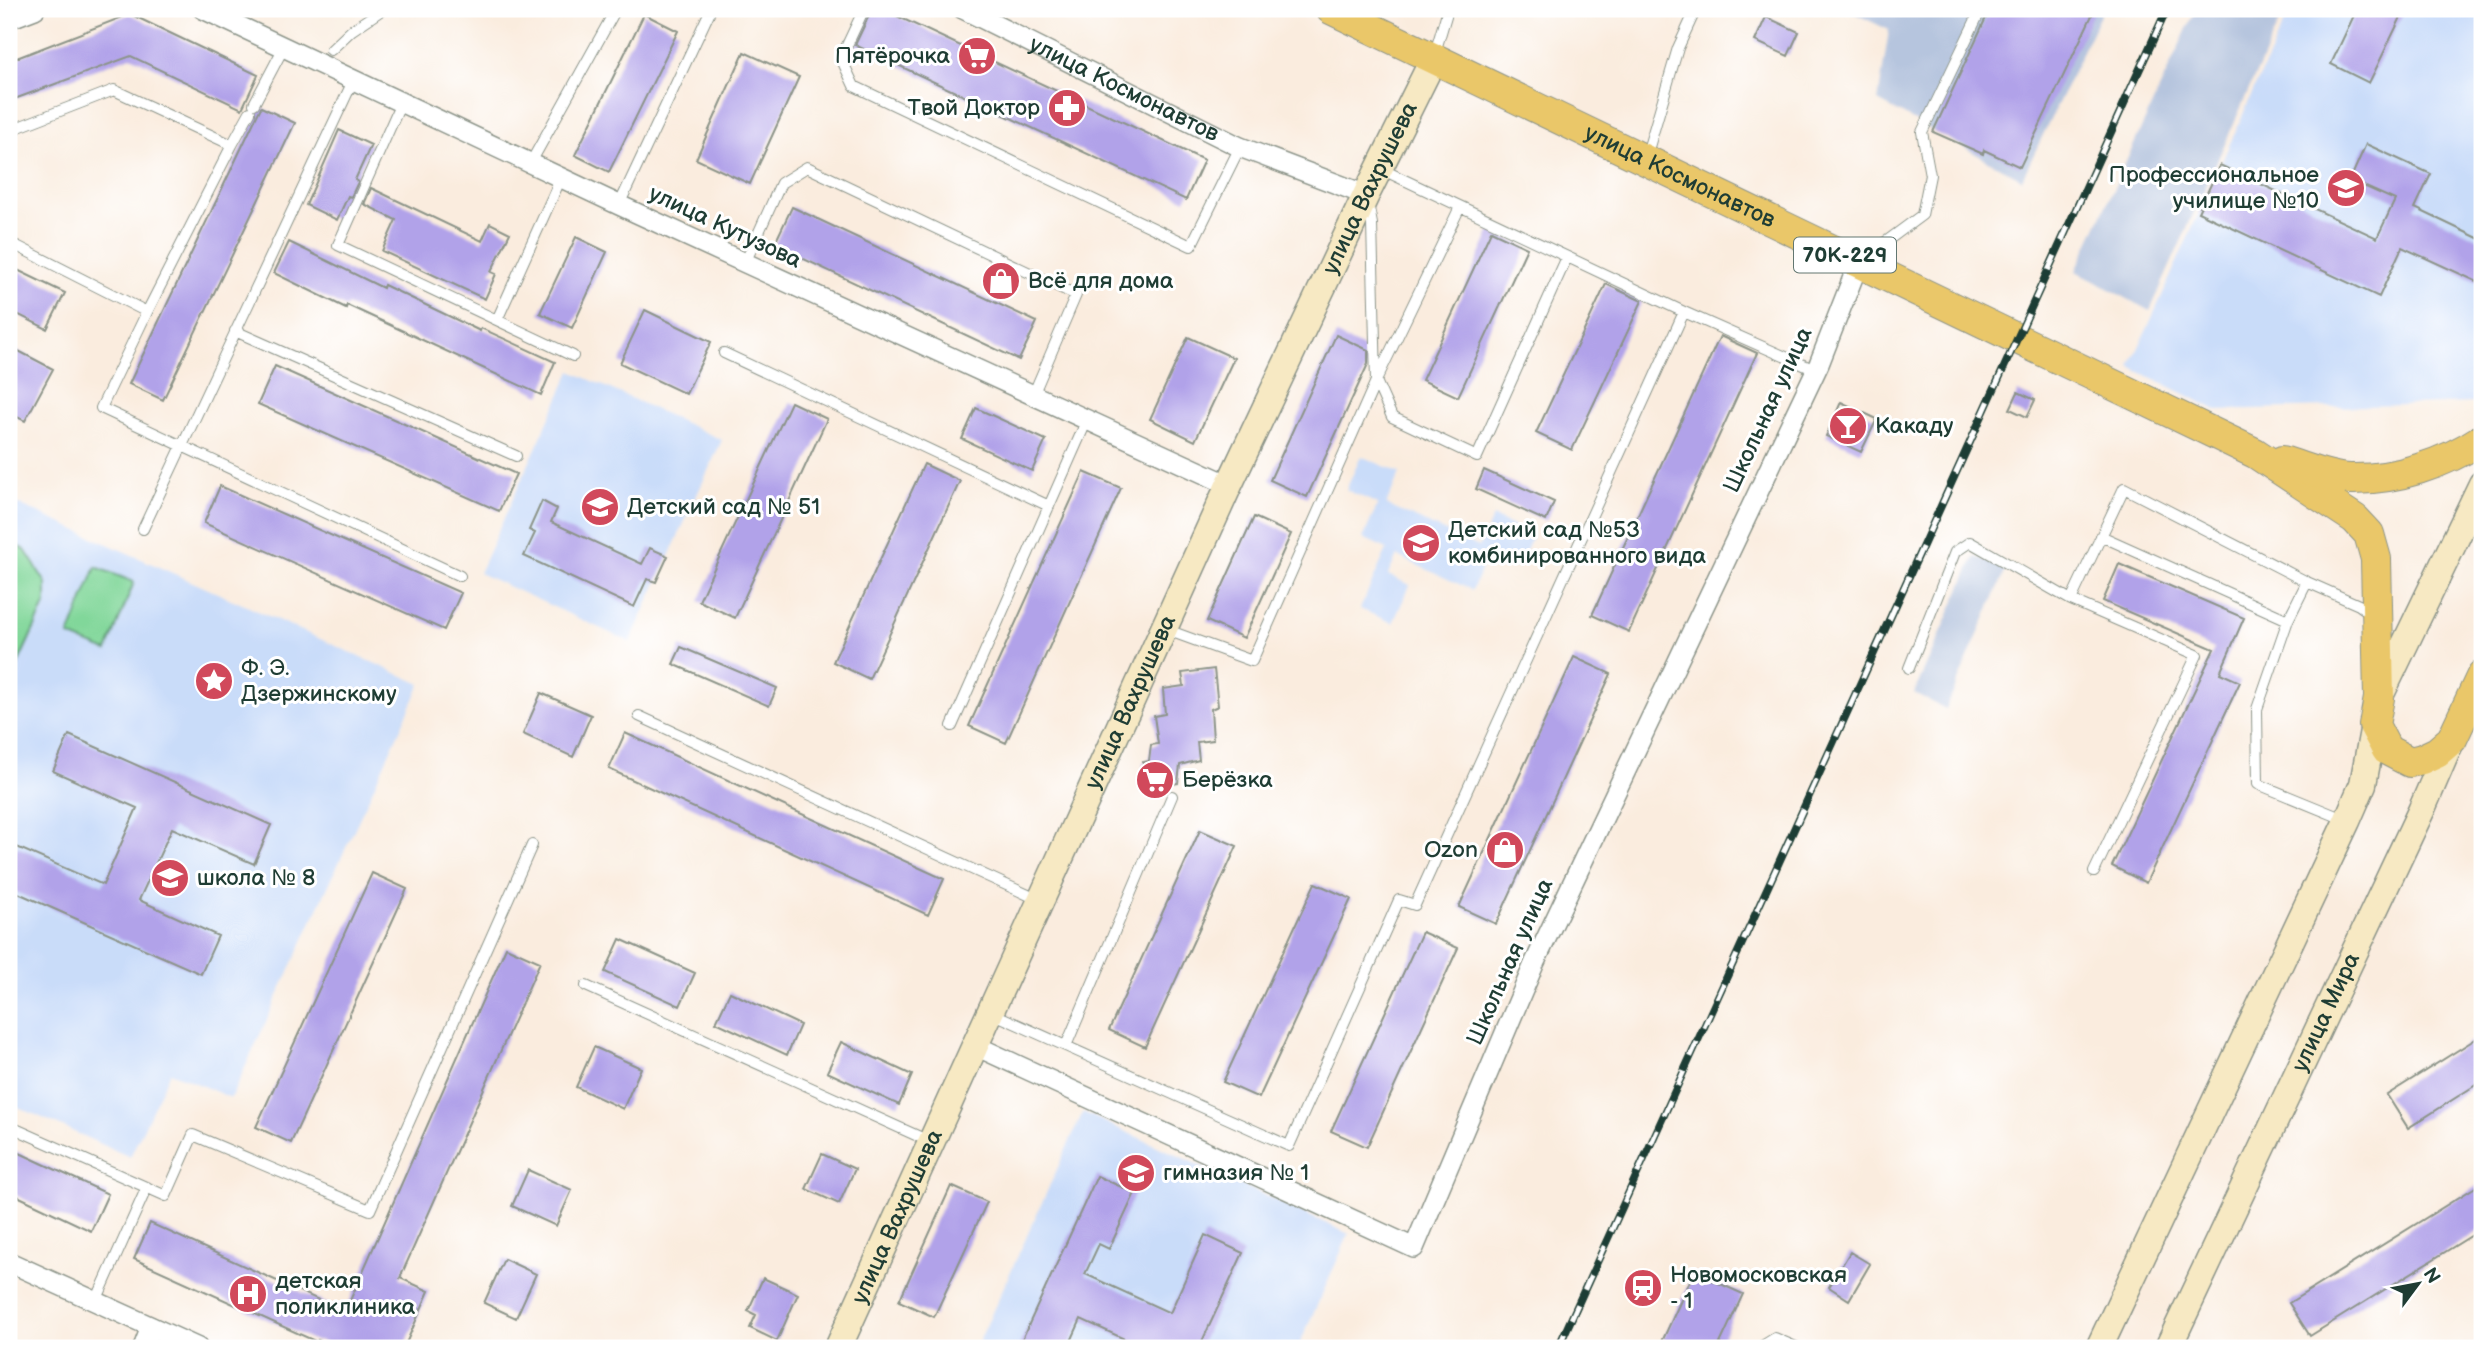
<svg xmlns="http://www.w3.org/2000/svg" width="2491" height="1357" viewBox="0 0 2491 1357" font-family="'Balsamiq Sans',sans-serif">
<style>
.built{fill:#c9dcf9}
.industrial{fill:#b6c5de}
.green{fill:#81d79a;stroke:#508a67;stroke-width:2}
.building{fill:#b1a2e9}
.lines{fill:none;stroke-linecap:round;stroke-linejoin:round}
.service-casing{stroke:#8c9489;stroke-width:12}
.minor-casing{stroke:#8c9489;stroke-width:22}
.secondary-casing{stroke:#8c9489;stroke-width:29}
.primary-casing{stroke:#8c9489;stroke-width:32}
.service{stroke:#fff;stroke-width:10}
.minor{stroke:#fff;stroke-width:19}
.secondary{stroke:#f7e9c3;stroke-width:26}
.primary{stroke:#eac769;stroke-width:30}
.rail-casing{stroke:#1f3d34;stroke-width:8}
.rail{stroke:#fff;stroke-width:5;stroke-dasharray:16;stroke-linecap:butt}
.labels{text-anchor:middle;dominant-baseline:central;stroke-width:6;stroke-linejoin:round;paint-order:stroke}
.shield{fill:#fff;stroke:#627771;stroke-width:2}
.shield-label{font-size:21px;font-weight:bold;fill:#1f3d34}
.poi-label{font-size:23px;fill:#1f3d34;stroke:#fff;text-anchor:start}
.street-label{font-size:23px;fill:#1f3d34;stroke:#fff}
</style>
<rect width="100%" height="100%" fill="#fff"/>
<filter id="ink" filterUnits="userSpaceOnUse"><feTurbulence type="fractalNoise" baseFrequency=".0143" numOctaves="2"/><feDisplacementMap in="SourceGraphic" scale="14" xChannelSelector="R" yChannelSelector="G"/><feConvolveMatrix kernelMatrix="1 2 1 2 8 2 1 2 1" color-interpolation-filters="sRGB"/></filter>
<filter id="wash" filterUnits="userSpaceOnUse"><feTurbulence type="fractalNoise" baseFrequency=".00686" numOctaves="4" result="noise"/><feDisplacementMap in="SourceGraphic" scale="28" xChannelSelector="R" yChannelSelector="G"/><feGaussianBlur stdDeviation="1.57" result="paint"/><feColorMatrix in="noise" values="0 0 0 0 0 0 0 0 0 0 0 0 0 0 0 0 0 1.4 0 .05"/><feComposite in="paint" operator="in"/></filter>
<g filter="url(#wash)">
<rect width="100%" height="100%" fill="#faecde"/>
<path class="built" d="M2290,9H2482V395L2474,403L2217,410L2130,367Z
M571,371L722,440L630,642L479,573Z
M1361,456L1400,473L1386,505L1479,547L1493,517L1533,535L1518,568L1488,555L1472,590L1397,556L1388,575L1410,585L1393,623L1360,609L1387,549L1363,538L1378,504L1346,490Z
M9,500L421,684L231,1098L170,1072L130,1157L9,1103Z
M1083,1112L1349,1234L1298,1348H976Z"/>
<path class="industrial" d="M1845,9H2103L2022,179L1878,101L1889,30Z
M2196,9H2285L2150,311L2076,271Z
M1975,556L2006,570L1946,709L1914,693Z"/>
<path class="green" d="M9,542L25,550L46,583V603L9,683Z
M96,567L134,582L107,651L69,636Z"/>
<g id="blocks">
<path class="building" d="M872,9H882L1204,160L1186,200L855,45Z
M1990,9H2095L2020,167L1984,150L1983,154L1933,132Z
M2357,9H2405L2369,83L2331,64Z
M130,14L258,75L242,109L131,56L9,101V61Z
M644,14L678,31L609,172L575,155Z
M1766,17L1799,32L1788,56L1755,41Z
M744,52L799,77L750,184L696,159Z
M261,107L295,123L163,400L129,384Z
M339,130L371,145L355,180L358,182L351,197L348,196L337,220L306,205Z
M2366,144L2431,174L2415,208L2482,240V284L2402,247L2379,297L2198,212L2220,165L2377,238L2395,200L2350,180Z
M371,188L482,241L490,223L510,233L491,272L496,274L485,299L382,251L396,220L364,204Z
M792,207L1037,322L1019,360L774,245Z
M1491,231L1527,248L1458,397L1422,380Z
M576,237L607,252L572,328L540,313Z
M289,242L383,288L384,285L480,331L481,328L555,362L541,395L347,305L346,308L274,273Z
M9,266L65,293L47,329L9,310Z
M1606,284L1642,301L1572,450L1536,433Z
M645,310L711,342L686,394L620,363Z
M1336,335L1368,350V364L1307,497L1270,480Z
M1720,336L1757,353L1629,632L1592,615Z
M1188,337L1234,358L1195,441L1150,419Z
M9,346L53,369L25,421L9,413Z
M275,366L516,474L499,511L258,404Z
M2018,392L2035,400L2027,417L2010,409Z
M791,402L827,419L735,618L699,601Z
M1841,402L1877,419L1861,452L1826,436Z
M976,408L1046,440L1032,471L962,439Z
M924,464L960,481L869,679L833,662Z
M1484,470L1554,502L1546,521L1476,489Z
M1084,472L1121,488L1006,743L969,726Z
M220,486L461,593L444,630L204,523Z
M542,501L557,509L551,522L642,564L650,548L668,556L656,582L647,579L634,607L524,556L535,533L529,530Z
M1254,517L1291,534L1244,638L1207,621Z
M2119,564L2244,618L2220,673L2240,682L2146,883L2112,866L2214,649L2103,601Z
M681,647L777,688L769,706L673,664Z
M1574,657L1611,674L1496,924L1459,907Z
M1214,669L1218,706L1211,709L1213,740L1197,742L1199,760L1180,765L1178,783L1143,788V762L1149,761L1151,745L1158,744L1154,716L1165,714L1163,689L1184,686L1182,673Z
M541,693L591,715L573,757L523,734Z
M625,733L944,879L928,915L609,769Z
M69,735L271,825L254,864L172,828L139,900L218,936L201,974L9,889V864L17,847L103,885L137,808L53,771Z
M1200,830L1237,846L1145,1047L1109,1030Z
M372,873L407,889L291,1143L256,1127Z
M1315,883L1351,899L1259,1098L1223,1082Z
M1422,932L1458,948L1367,1147L1331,1131Z
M620,939L695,973L680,1006L605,972Z
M506,947L540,962L400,1278L429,1291L404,1348H336L318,1340L317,1342L134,1259L150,1223L345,1312Z
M730,992L800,1025L787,1055L716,1022Z
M2482,1035V1081L2408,1128L2387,1095Z
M841,1042L912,1075L899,1105L827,1072Z
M594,1047L641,1068L623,1109L576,1087Z
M9,1148L108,1194L91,1231L9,1192Z
M822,1154L855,1169L839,1204L806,1189Z
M528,1170L572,1190L556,1226L512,1206Z
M1097,1176L1135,1193L1109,1249L1099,1244L1085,1274L1170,1313L1205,1235L1243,1253L1199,1348H1144L1081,1319L1068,1348H1018Z
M2482,1183V1229L2310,1336L2289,1303Z
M951,1186L987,1202L934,1317L899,1301Z
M1850,1252L1870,1264L1849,1300L1829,1287Z
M504,1259L536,1274L516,1318L484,1303Z
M1694,1272L1743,1294L1718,1348H1659Z
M763,1278L798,1294L777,1341L750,1328L756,1315L748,1311Z"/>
</g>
</g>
<g filter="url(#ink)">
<use href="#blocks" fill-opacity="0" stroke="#8c9489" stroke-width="2"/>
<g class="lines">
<defs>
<path id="service" d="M864,9L841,58L854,86L1191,246L1240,147
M331,50L352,30L383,9
M1434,56L1448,9
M401,103L338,245L573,356
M254,104L284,47
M9,136L16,128L114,90L232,145L147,312L101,408L460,576
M232,145L250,112
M1646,157L1678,48L1696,9
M530,164L616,9
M1381,169L1684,312L1815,370
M1368,203L1372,224L1376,381L1392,417L1477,457L1567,257
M619,205L711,9
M9,242L147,312
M1861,260L1922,215L1930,175L1922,132L1981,9
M745,263L781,183L807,167L1076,295L1033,395
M497,320L561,178
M235,331L516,456
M724,353L1049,506
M143,529L353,81
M2101,536L2288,620
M1167,630L1252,661L1376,381L1460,207
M1909,668L1955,552L1970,542L2071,600
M639,716L1039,900
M952,726L1087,420
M2346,820L2258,784L2257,709L2288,620L2307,582L2359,605L2373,615
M2094,872L2197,655L2071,600L2124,488L2307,582
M586,986L931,1142
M992,1013L1289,1146L1399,900L1415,905L1684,312
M1066,1046L1172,796
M9,1126L166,1196L193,1135L370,1210L532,845
M96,1301L147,1187
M1759,1348L1775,1338L1798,1348"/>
<g id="minor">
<path d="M203,9L619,205L1229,485"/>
<path id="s1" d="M963,9L1240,147L1366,195"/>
<path d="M9,19L35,9"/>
<path d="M976,1046L1414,1248L1535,962L1819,364L1859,262"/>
<path d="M9,1262L198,1348"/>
<path d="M143,1348L151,1327"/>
</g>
<g id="secondary">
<path d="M2379,698L2482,484"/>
<path id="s2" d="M838,1348L1229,485L1366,195L1433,60"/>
<path d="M2099,1348L2347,821L2363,784L2374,725"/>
<path id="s3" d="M2168,1348L2421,811L2452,739"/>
</g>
<g id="primary">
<path id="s4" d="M1331,9L2255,453L2355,519L2369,534L2376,559L2379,698L2374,725L2387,750L2410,762L2422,759L2437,752L2452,739L2482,675"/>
<path d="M2282,461C2303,467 2328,478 2350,479C2396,480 2444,464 2482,439"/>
</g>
</defs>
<use href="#service" class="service-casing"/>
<use href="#minor" class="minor-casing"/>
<use href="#secondary" class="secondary-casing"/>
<use href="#primary" class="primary-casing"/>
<use href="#service" class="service"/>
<use href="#minor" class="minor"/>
<use href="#secondary" class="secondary"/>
<use href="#primary" class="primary"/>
<defs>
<path id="rail" d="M1558,1348L2167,9"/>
</defs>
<use href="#rail" class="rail-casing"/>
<use href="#rail" class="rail"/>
</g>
</g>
<defs>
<symbol id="supermarket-disc" viewBox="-11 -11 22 22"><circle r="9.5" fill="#d1495b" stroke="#fff"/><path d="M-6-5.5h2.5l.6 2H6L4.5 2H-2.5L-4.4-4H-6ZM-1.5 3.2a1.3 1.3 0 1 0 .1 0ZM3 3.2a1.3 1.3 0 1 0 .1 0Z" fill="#fff"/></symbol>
<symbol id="pharmacy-disc" viewBox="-11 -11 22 22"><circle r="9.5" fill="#d1495b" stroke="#fff"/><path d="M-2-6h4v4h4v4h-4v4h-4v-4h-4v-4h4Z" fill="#fff"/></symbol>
<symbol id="university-disc" viewBox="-11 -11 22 22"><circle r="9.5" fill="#d1495b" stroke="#fff"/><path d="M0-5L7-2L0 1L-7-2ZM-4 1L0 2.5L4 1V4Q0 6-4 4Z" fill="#fff"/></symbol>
<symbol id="shop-disc" viewBox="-11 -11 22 22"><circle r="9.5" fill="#d1495b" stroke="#fff"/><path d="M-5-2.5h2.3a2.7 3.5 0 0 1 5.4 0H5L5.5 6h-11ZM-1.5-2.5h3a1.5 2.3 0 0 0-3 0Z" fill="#fff"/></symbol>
<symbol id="bar-disc" viewBox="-11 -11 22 22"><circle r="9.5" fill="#d1495b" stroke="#fff"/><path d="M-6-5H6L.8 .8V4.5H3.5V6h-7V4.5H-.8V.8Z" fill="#fff"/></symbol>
<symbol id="school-disc" viewBox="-11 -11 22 22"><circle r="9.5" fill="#d1495b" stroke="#fff"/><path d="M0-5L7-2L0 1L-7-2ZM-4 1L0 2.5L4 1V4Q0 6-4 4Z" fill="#fff"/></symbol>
<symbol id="sight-disc" viewBox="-11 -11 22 22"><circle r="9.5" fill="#d1495b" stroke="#fff"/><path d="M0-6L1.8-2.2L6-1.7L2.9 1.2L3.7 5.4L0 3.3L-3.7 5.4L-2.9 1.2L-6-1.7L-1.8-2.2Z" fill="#fff"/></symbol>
<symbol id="station-disc" viewBox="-11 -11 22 22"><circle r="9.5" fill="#d1495b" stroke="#fff"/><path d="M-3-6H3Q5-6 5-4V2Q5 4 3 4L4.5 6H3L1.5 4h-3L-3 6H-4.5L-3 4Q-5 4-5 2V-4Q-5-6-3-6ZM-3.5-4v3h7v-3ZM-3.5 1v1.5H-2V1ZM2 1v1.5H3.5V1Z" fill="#fff"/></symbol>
<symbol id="hospital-disc" viewBox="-11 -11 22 22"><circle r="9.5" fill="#d1495b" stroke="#fff"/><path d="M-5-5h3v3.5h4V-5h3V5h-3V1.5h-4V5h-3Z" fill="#fff"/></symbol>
</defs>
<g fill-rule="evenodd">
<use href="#supermarket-disc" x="955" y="34" width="44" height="44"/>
<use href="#pharmacy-disc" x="1045" y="86" width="44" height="44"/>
<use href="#university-disc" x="2324" y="166" width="44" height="44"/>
<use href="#shop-disc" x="979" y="259" width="44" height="44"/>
<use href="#bar-disc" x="1826" y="404" width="44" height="44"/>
<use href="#school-disc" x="578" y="485" width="44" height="44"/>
<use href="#school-disc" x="1399" y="521" width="44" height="44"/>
<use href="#sight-disc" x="192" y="659" width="44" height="44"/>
<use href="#supermarket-disc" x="1133" y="758" width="44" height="44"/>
<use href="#shop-disc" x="1483" y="828" width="44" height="44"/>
<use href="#school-disc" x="148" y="856" width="44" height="44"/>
<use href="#school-disc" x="1114" y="1151" width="44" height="44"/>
<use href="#station-disc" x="1621" y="1266" width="44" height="44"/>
<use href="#hospital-disc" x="226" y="1272" width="44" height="44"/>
</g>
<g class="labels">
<rect class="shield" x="1794" y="237.5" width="102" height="35" rx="5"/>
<g class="shield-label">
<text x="1845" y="255">70К-229</text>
</g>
<g class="poi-label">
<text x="950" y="56" text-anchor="end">Пятёрочка</text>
<text x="1040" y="108" text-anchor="end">Твой Доктор</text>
<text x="2319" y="175" text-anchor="end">Профессиональное<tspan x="2319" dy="26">училище №10</tspan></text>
<text x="1028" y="281">Всё для дома</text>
<text x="1875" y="426">Какаду</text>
<text x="627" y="507">Детский сад № 51</text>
<text x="1448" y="530">Детский сад №53<tspan x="1448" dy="26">комбинированного вида</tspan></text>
<text x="241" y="668">Ф. Э.<tspan x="241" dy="26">Дзержинскому</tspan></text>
<text x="1182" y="780">Берёзка</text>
<text x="1478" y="850" text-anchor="end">Ozon</text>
<text x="197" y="878">школа № 8</text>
<text x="1163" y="1173">гимназия № 1</text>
<text x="1670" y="1275">Новомосковская<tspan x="1670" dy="26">- 1</tspan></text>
<text x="275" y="1281">детская<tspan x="275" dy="26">поликлиника</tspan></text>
</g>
<g class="street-label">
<text stroke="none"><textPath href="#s1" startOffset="180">улица Космонавтов</textPath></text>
<text stroke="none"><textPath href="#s4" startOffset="387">улица Космонавтов</textPath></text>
<text stroke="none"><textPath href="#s2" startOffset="1276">улица Вахрушева</textPath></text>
<text transform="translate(725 227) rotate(25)">улица Кутузова</text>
<text transform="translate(1768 410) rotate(-65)">Школьная улица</text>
<text stroke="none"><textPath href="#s2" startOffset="709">улица Вахрушева</textPath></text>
<text transform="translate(1510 962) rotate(-66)">Школьная улица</text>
<text stroke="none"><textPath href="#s3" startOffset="371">улица Мира</textPath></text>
<text stroke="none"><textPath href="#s2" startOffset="144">улица Вахрушева</textPath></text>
</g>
</g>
<rect width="2491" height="1357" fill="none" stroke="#fff" stroke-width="35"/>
<g transform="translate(2418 1284) rotate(58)" stroke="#ffffff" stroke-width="5" paint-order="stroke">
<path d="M0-5L12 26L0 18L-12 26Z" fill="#1f3d34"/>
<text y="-10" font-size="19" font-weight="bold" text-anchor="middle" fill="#1f3d34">N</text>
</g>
</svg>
